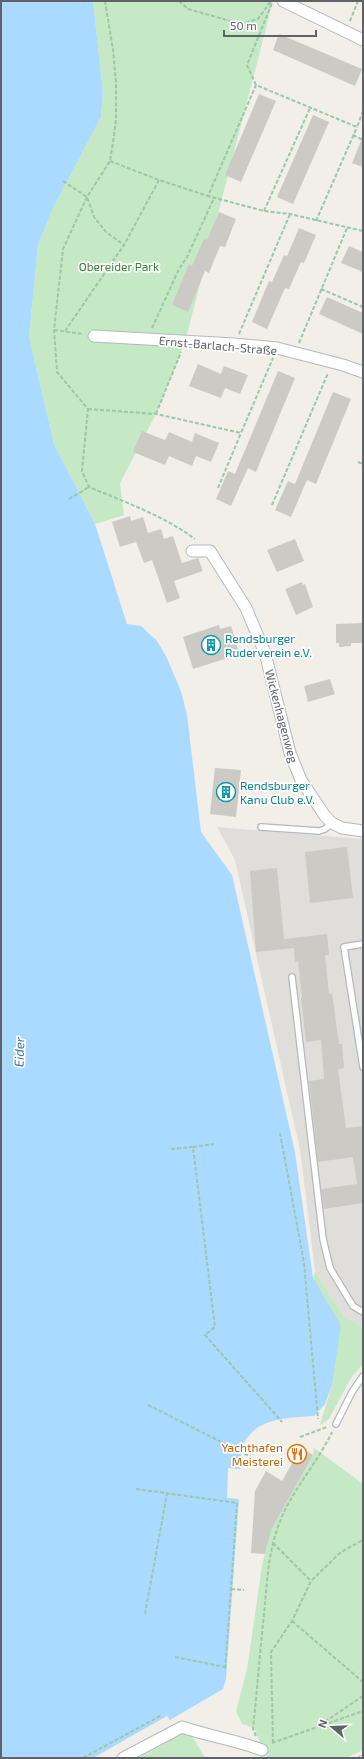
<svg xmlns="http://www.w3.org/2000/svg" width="364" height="1759" viewBox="0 0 364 1759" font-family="'Exo 2',sans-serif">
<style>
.industrial{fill:#e0deda}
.green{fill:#c5e8c5}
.water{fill:#aadaff}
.building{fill:#cccac5}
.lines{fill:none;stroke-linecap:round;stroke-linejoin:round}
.lane-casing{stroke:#b5b8bc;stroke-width:8}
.street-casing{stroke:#b5b8bc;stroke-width:13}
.path{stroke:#9cc7a9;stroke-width:2;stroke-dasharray:4 2;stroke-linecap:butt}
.lane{stroke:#fff;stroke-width:5.5}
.street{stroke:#fff;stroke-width:11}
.rail-casing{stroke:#b6b7b8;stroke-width:4.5}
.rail{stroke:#fff;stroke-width:3;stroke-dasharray:9;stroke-linecap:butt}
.labels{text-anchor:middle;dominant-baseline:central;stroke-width:3.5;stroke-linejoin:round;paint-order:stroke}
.park-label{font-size:12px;fill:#348238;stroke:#fff}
.street-label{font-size:12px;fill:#5f6368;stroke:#fff}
.culture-label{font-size:12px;fill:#0d838f;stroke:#fff;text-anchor:start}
.food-label{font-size:12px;fill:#c56008;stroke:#fff;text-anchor:end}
.water-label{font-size:13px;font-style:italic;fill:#4174aa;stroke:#fff}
</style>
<rect width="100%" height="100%" fill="#f1efe8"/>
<path class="industrial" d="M217,827L363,839V1327L344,1317L315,1271L300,1150L235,860Z"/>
<path class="green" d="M93,1H273L185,342L156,414L120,483L124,515L95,524L54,444L29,337L38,245L53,208L101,117L103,92Z
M315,1271L344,1317L363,1327V1364L351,1378L329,1419L320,1425L332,1385L313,1278Z
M314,1448L363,1484V1750L346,1758H267L254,1728L242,1724L236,1711L247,1669L262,1566L270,1531L313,1455Z
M189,1731L205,1758H138L178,1736Z"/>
<path class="water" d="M1,1H93L103,92L101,117L53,208L38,245L29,337L54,444L95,524L127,624L141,626L157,641L166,656L181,691L187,715L201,832L232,875L295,1152L313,1278L341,1325L332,1385L325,1404L314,1416C291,1418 259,1417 245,1441C240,1449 241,1460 240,1469L228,1468L227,1498L239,1499L226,1679L223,1689L170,1720L167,1716L93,1758H1Z"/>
<path class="building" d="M279,34L362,69L355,86L273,50Z
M259,94L276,101L241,182L225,175Z
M313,115L329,122L293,204L277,197Z
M363,136V167L352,163Z
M219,212L236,219L225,247L220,246L209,273L205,271L188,312L172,305L189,264L192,266L204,239L207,240Z
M299,228L316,235L304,263L301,262L289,289L285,288L267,329L252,322L269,281L272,282L284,255L287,256Z
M349,246L363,252V272L341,263Z
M327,297L363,313V334L319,314Z
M198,364L221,374L224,366L248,375L240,394L225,388L221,398L189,386Z
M278,371L295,378L256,472L248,468L231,506L216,499L228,471L235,474Z
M333,392L351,399L316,484L307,480L291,517L275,510L288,481L295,484Z
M142,431L165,440L169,432L192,442L195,433L219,443L211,462L196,456L192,466L169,456L165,465L133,452Z
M130,516L131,521L143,517L148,533L161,529L164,539L173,536L182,563L198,558L203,571L174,581L180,598L167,603L152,560L144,563L136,542L120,547L112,522Z
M295,539L304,561L277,572L267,550Z
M302,582L303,585L305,584L313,607L296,615L285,589Z
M363,623V643H351V646L339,647V643H336V624Z
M219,625L220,629L231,626L239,653L228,656V658L193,669L183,637Z
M330,679L335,694L308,702L304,686Z
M215,768L241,770L236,817L210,814Z
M347,847L353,898L310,903L305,852Z
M277,868L284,939L327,934L329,955H325L329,994L332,993L339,1044H342L344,1068L338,1069L346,1128L363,1126V1203L324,1209L321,1189L357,1184L353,1157L318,1162L309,1081L324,1079L321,1040L306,1042L301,998L302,997L298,961L295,962L294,948L256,952L250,871Z
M299,1446L313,1455L271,1530L265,1554L251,1553L255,1491L266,1471L282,1481L294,1460L290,1457V1452L293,1447Z"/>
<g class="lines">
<defs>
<path id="lane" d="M261,827L319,831L325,829L332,823
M363,944L344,947L363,1067
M292,977L323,1239L330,1268L353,1306L363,1312
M336,1424L352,1392L363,1376"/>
<path id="street" d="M283,1L363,40
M94,336L234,344L277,348L343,365L363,372
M192,551H210L246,608L265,653L290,753L301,780L325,816L332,823L342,828L363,831
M123,1758L182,1727C208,1736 236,1740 262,1750"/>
</defs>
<use href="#lane" class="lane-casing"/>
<use href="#street" class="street-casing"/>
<path class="path" d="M105,1L113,50L116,81V120L113,142L110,161L87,197L63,249L54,330L57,372L88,409L82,471L89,487C125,502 164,516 195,539
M179,1L188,9L241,24L258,19L271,1
M350,21L358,1
M256,85L247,65L272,3
M363,111L357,127L256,85L208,196L264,211L290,214L363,231
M353,135L363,140
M110,161L159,180L208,196
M63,181L87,197L94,217L106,232L124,245
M264,211L310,108
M316,221L357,127
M321,289L363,307
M152,328L179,269L187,257L214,198
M54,330L83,334
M65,331L124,245L159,180
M239,334L290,214
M299,343L347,228
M88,409L156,414L241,433L273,358
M156,414L181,352
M358,462L363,464
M218,488L241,433
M69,499L89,487
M272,505L328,373
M280,1133L304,1263L318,1419
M193,1147L214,1144
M171,1149L193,1147L215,1327L205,1335L282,1422
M148,1405L251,1457
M300,1437L327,1427
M136,1489L237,1503L225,1671
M273,1543L311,1581
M231,1589L244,1590
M145,1614L167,1494
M292,1621L363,1682
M175,1657L225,1667
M320,1725L363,1696
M256,1736L253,1729C257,1691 260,1652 264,1614C267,1584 268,1552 279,1524C291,1491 317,1464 332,1432
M272,1743L363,1711
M273,1743L271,1652L292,1621L311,1581L341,1552L363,1540
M83,1758L162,1715"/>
<use href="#lane" class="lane"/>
<use href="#street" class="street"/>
<defs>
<path id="rail" d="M360,1758L363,1757"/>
</defs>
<use href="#rail" class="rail-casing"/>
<use href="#rail" class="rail"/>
</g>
<defs>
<symbol id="building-ring" viewBox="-11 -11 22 22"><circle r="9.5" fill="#fff" stroke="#0f9aa8" stroke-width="1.5"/><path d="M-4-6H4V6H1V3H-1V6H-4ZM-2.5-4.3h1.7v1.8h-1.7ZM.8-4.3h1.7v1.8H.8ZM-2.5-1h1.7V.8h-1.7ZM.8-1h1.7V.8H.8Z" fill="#0f9aa8"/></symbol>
<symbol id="restaurant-ring" viewBox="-11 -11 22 22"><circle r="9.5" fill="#fff" stroke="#e8710a" stroke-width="1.5"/><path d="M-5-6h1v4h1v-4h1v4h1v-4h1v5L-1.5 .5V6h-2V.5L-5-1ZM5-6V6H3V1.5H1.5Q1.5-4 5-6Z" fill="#e8710a"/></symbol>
</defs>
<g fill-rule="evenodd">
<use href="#building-ring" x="200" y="634" width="22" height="22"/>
<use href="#building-ring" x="215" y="781" width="22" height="22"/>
<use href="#restaurant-ring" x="286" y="1443" width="22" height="22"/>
</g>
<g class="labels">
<g class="park-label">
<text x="119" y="266">Obereider Park</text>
</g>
<g class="street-label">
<text transform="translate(218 345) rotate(5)">Ernst-Barlach-Straße</text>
<text transform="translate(282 716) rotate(75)">Wickenhagenweg</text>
</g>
<g class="culture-label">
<text x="225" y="638">Rendsburger<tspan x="225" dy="14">Ruderverein e.V.</tspan></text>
<text x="240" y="785">Rendsburger<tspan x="240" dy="14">Kanu Club e.V.</tspan></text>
</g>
<g class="food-label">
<text x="283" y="1447">Yachthafen<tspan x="283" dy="14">Meisterei</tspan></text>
</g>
<g class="water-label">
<text transform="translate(19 1052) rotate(-88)">Eider</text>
</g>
</g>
<rect width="364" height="1759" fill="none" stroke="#5f6368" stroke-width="4"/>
<g transform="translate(332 1727) rotate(289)" stroke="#ffffff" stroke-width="3" paint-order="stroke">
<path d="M0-3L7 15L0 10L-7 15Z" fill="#5f6368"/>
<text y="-6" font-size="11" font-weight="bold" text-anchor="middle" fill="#5f6368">N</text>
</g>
<path d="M224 30v6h92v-6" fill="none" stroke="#5f6368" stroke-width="2"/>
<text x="230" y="30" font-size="12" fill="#5f6368" stroke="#ffffff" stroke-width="3" paint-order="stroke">50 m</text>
</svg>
